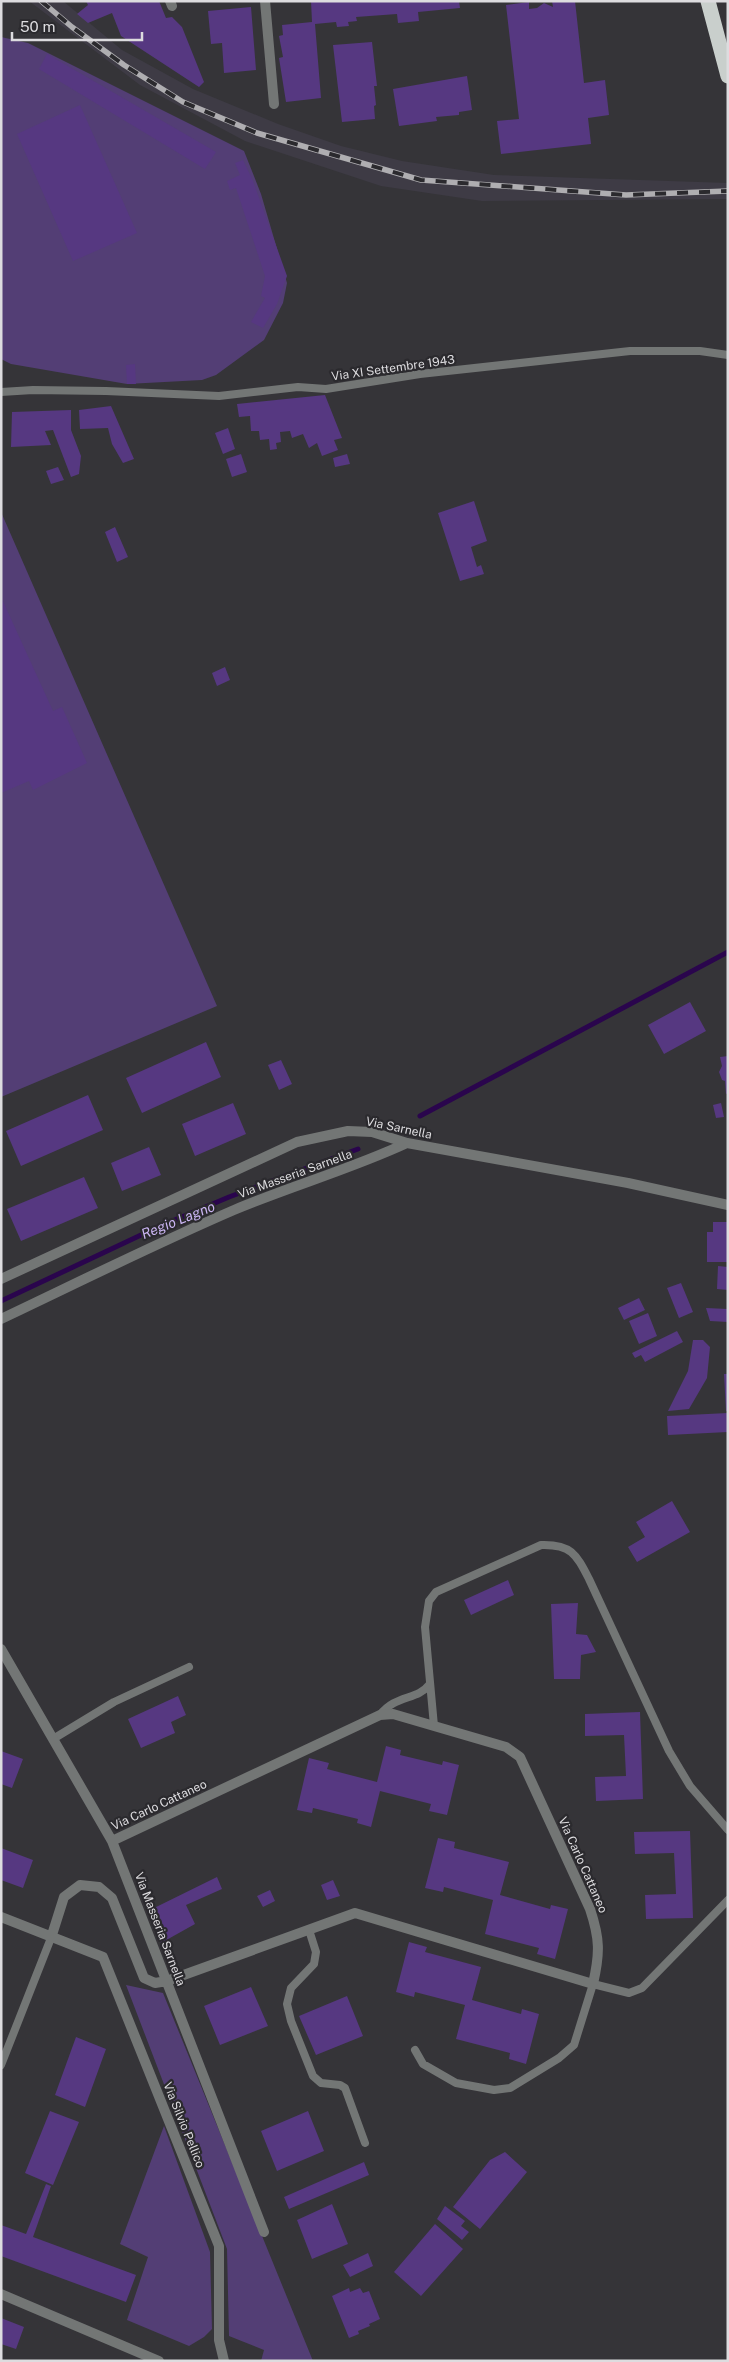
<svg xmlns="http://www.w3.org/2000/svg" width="729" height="2362" viewBox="0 0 729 2362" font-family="'Public Sans',sans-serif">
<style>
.built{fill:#3e3b45}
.green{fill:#533e75}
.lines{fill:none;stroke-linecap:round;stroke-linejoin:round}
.stream{stroke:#2a054d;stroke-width:5}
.building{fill:#563881}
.service{stroke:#737675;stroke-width:8}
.minor{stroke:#737675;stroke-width:10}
.motorway{stroke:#c9cfcc;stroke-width:15}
.rail-casing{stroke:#afaeb1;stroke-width:5.5}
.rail{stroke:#2b2a2e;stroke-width:4;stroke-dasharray:11;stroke-linecap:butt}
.labels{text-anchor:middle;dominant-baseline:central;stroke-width:4.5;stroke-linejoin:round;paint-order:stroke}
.street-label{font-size:12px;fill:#dddcdf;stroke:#2b2a2e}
.water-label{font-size:14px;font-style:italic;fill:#ccb6f4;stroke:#2b2a2e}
</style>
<rect width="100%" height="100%" fill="#353438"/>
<path class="built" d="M29,1H63L122,50L193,89L278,124L341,146L402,161L494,175L728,183V199L482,201L381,186L245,141L140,85Z"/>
<path class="green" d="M1,37L28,43L244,151L261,194L287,283L283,303L264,340L216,375L202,380L127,384L11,364L1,359Z
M1,512L217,1006L1,1097Z
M126,1985L163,1993L313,2361H261L264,2350L229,2336L227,2249Z
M164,2126L210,2252L212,2329L204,2337L189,2346L127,2320L148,2257L120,2244Z"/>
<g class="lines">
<path class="stream" d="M420,1116L728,952
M1,1301L158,1227L229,1197L358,1149"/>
</g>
<path class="building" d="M86,1H159L166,18L172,17L182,27L204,82L199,87L121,36L112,13L88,23L77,14L88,5Z
M311,1H459L460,8L418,12L419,21L398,23L397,14L356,17L357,21L348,22L349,26L337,27L336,22L315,24L321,98L286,102L279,58L283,57L279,36L283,35L282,25L312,22Z
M552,1H575L584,83L605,80L609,115L588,118L591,144L501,154L497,121L519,119L506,5L529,2V9L537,8L544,3L553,7Z
M251,7L256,70L224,73L222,43L211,44L208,11Z
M372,42L377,86H374L376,105L374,106L375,119L342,122L333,45Z
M47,54L216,152L205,169L39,69Z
M467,76L472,110L459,112V115L436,117L437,121L399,126L393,89Z
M80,105L137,233L73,261L17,134Z
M243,160L253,181L287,276L277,304L263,328L251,322L265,298L261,296L265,276L236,188L230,190L227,181L240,175L235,163Z
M135,364L136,384H127L126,365Z
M325,395L342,438L334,440L338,450L322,456L317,443L309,448L303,434L292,438L290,431L280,432L281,442L276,443L277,449L270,450L269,439L260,440L259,431H251L250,416L239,417L237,404Z
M111,406L134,459L123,463L112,444L108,428L80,429L79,410Z
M71,410V430L81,456L79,474L71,477L53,430L45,431L51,445L11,447L12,412Z
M228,428L235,449L223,454L215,433Z
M241,454L247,472L232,477L226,459Z
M347,454L350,464L335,467L333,458Z
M58,467L64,480L51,484L46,471Z
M474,501L487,541L471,547L477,567L481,565L484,574L460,581L438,513Z
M115,527L128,557L117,562L105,532Z
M1,597L53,711L62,707L87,763L33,790L29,781L1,793Z
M225,667L230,680L217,686L212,673Z
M690,1002L706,1031L664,1054L648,1025Z
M206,1042L221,1077L142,1113L126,1078Z
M728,1056V1093L726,1094L725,1081L722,1080L719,1072L722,1066L720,1057Z
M281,1060L292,1084L279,1090L268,1065Z
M88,1095L103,1130L21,1166L6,1131Z
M233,1103L246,1134L195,1156L182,1124Z
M721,1103L724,1117L716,1118L713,1105Z
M149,1147L161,1175L122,1191L111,1163Z
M84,1177L98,1208L21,1241L7,1209Z
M713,1222H728V1262H707V1232H713Z
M718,1266L728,1267V1290L717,1289Z
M681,1283L693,1312L679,1318L667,1288Z
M639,1298L645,1310L624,1320L618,1308Z
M706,1308L728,1309V1322L710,1321Z
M648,1313L657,1336L639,1344L629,1321Z
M677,1331L683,1342L645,1362L641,1355L635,1358L632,1353Z
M693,1340H703L710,1347L707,1378L689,1409L668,1411L688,1371Z
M724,1374H728V1411H726Z
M728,1413V1432L668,1435L667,1416Z
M672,1501L690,1532L637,1562L628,1547L645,1537L636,1522Z
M508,1580L514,1595L471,1615L464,1600Z
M578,1603L576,1634L587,1635L596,1652L581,1655L580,1679H554L551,1604Z
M178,1696L186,1715L171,1722L175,1733L141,1748L128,1719Z
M640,1712L643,1799L596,1801L595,1777L626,1776L624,1735L585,1736V1714Z
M386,1746L401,1750L400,1755L442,1765L443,1761L459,1765L447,1815L429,1811L431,1804L380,1791L371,1827L357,1823L358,1819L313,1808L312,1813L297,1810L309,1758L329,1763L327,1769L377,1782Z
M1,1751L23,1759L12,1788L1,1784Z
M690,1831L693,1918L646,1919L645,1895L676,1894L674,1853L635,1854L634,1832Z
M438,1838L455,1842L454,1848L509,1862L500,1895L550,1909L551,1905L568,1909L555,1959L537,1954L539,1948L485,1934L493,1900L444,1887L443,1892L425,1888Z
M1,1848L33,1860L23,1888L1,1880Z
M217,1877L222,1889L186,1905L195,1924L161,1943L148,1911Z
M333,1880L340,1896L327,1900L321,1885Z
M270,1890L275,1901L263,1907L257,1896Z
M409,1942L427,1947L425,1952L481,1967L472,2000L521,2014L522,2009L539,2014L526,2064L509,2059L510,2053L456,2039L465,2005L415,1992L414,1997L396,1992Z
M251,1987L268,2026L220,2045L204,2006Z
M347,1996L363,2036L316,2055L299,2016Z
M76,2037L106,2049L85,2107L55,2095Z
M50,2111L79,2122L53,2185L25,2173Z
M308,2111L324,2151L277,2171L261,2131Z
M505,2152L527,2172L480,2229L453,2207L490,2160Z
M364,2162L369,2175L289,2209L284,2197Z
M46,2184L51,2186L33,2237L136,2275L126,2302L1,2256V2225L26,2234Z
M332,2204L348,2244L312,2259L297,2220Z
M445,2206L465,2221L461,2226L469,2232L462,2240L437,2219Z
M435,2224L463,2249L421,2296L394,2272Z
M368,2253L373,2266L350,2277L343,2265Z
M349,2288L350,2292L360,2288L363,2293L369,2291L380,2319L369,2324L370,2326L358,2331L359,2334L349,2338L332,2296Z
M1,2318L24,2327L16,2349L1,2344Z"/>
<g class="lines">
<path class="service" d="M1,392L33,390L106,391L219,396L298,387L326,389L420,374L630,351H700L728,355
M380,1715C396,1694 417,1701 430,1684
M434,1726L425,1627L429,1601L436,1592L541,1545C571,1544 576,1554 589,1579L669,1751L690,1786L728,1830
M53,1739L114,1702L189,1667
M309,1930L316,1952L314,1964L291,1988L287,2004L291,2021L313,2076L321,2083L340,2085L345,2088L365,2143
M415,2050L423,2064L456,2083L494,2090L510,2088L559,2058L574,2045L593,1984L629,1993L642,1988L728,1900
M1,2065L51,1938"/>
<path class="minor" d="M170,1L172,6
M265,1L274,104
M1,1279L297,1142L348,1131L372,1132L407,1143L628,1183L728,1205
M1,1319C79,1282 155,1244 234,1210C291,1186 351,1169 407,1143
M1,1649L112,1841L264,2232
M1,1917L103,1957L219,2246V2340L224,2361
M51,1938L64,1897L80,1885L99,1887L112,1898L144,1978L155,1983L167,1981L355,1913L593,1984C600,1953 600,1939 590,1909L520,1757L506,1747L393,1714L380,1715L112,1841
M1,2294L159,2361"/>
<path class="motorway" d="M708,1L728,76"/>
<defs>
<path id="rail" d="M41,1L72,27L124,65L183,102L257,133L421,180L626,195L728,191"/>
</defs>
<use href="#rail" class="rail-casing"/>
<use href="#rail" class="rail"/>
</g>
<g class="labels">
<g class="street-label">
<text transform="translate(393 368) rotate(-8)">Via XI Settembre 1943</text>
<text transform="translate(399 1128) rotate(12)">Via Sarnella</text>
<text transform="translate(295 1174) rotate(-20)">Via Masseria Sarnella</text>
<text transform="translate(159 1805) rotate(-25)">Via Carlo Cattaneo</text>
<text transform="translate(583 1865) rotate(66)">Via Carlo Cattaneo</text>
<text transform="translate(160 1929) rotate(69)">Via Masseria Sarnella</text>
<text transform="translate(184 2125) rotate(68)">Via Silvio Pellico</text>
</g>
<g class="water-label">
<text transform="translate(178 1220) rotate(-22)">Regio Lagno</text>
</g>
</g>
<rect width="729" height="2362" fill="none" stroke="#dddcdf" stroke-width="5"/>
<path d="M12 32v8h130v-8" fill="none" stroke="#dddcdf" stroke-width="2.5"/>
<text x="20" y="32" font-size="15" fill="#dddcdf" stroke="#2b2a2e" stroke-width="4" paint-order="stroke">50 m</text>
</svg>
